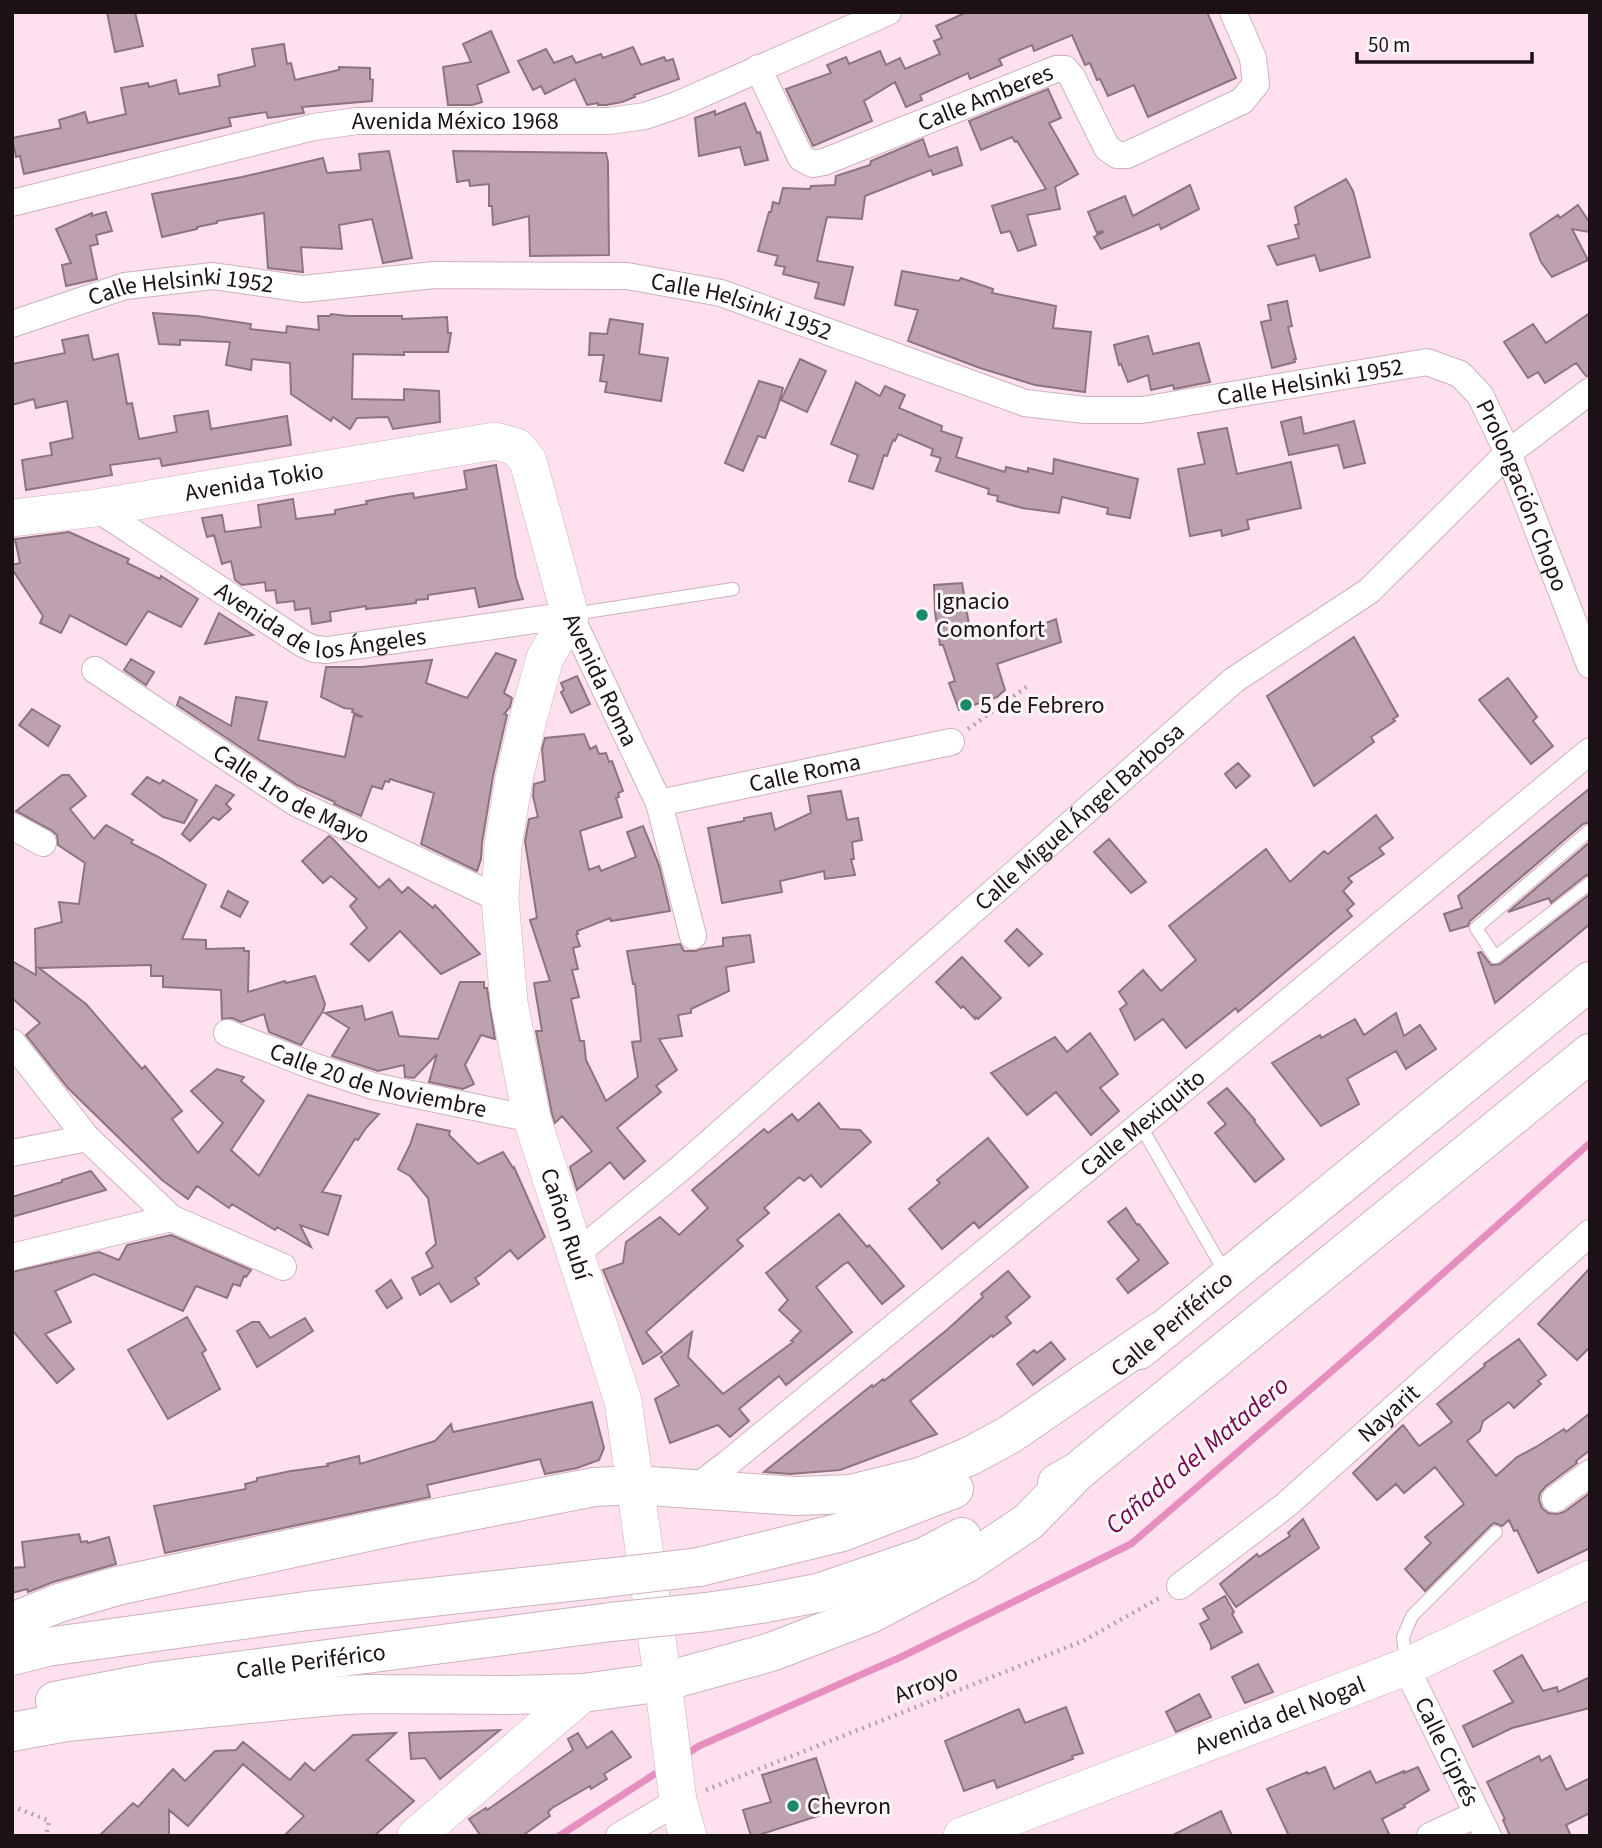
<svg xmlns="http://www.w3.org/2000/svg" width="1602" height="1848" viewBox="0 0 1602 1848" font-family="'Source Sans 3',sans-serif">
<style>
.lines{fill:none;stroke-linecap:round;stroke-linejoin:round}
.stream{stroke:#e68ebd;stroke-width:7}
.building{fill:#bca1ae;stroke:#8e7481;stroke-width:2}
.lane-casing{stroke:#cdb1bf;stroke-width:14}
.street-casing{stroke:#cdb1bf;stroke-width:28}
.secondary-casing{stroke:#cdb1bf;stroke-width:38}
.highway-casing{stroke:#cdb1bf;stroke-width:40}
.path{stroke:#b8a0ab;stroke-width:4.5;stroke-dasharray:2 5;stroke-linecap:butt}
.lane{stroke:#fff;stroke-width:12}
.street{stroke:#fff;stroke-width:26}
.secondary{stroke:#fff;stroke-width:37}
.highway{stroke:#fff;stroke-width:38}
.highway-bridge-casing{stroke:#cdb1bf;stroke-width:40;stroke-linecap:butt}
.highway-bridge{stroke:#fff;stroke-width:38}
.poi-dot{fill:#198968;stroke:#fbf5f8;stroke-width:2.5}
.labels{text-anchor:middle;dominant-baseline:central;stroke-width:6;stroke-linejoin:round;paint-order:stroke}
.street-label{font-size:24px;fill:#1b1116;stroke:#fbf5f8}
.poi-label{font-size:24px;fill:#1b1116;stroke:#fbf5f8;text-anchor:start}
.water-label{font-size:26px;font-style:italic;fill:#71044d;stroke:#fbf5f8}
</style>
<rect width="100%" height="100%" fill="#fee0ee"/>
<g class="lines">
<path class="stream" d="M683,1756L699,1746L901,1657L1131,1544L1369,1339L1590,1143
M559,1836L664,1768"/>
</g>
<path class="building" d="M107,12H135L143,46L115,52Z
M967,12H1207L1236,78L1148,117L1134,85L1108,96L1100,79L1097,80L1090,63L1085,65L1072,35L1034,51L1032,45L999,59L1002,65L970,79L968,73L920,95L922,100L906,107L895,82L864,101L872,121L813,146L786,89L831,73L827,65L846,57L849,64L880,51L886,65L900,58L905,69L940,54L934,41L942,38L936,26Z
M491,31L509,72L477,85L482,102L472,105H448L443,67L471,62L463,44Z
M284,44L287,64L291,63L295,80L339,70V67L370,68V79L373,80L372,101L302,107L304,113L268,118L266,112L229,118L231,126L24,174L20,156L16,157L12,138L61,128L59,120L85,112L88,123L126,114L121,88L148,83L149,87L176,80L179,94L220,86L218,75L255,66L252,49Z
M633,47L641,65L664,57L666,61L673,59L679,79L634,95L635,97L622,102L606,105H598V103L587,105L575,79L545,94L541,86L533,90L518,61L546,49L554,63L572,56L576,63L601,54L603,58Z
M1048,89L1061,118L1049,123L1078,174L1055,187L1060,209L1027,215L1036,245L1018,251L1010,231L1001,233L992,206L1046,189L1017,141L1015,142L1012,137L981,150L969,121Z
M745,103L757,133L760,132L768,160L745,165L740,147L699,156L695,118L715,111V115Z
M923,139L929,157L957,147L962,165L933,175L931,170L865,196L862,219L827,217L817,261L853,267L844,305L815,298L819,283L783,274L785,267L775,265L778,256L758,251L769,212H771L773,202L779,204L783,188L810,189L811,186L835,185L836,176L870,165L871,161Z
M389,151L412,258L383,263L372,219L339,225L342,249L301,247L303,272L268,268L264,213L217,221V223L197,227V229L162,237L152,194L242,177L323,158L327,173L361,170L359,154Z
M453,151L606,153L608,162L609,255L530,256L529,216L493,225L492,206H489V184L470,186L469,180L457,182Z
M1346,179L1353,191L1370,257L1320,271L1315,255L1277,265L1268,246L1299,238L1295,225L1299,224L1295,207Z
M1190,185L1199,209L1161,229L1159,224L1101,249L1094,237L1103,232L1102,231L1097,233L1088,212L1125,196L1133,216Z
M1578,205L1590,223V232L1572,229L1588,260L1552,277L1541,262L1530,234L1558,215L1560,218Z
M106,212L112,231L96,235L98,244L90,246L97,279L66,286L62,265L71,263L56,229L92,213V216Z
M902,271L959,281L961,278L993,289L992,293L1056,306L1053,328L1091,332L1085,392L1035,385L980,368L908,341L918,310L895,305Z
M1287,301L1292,326L1288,327L1296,359H1294L1295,362L1272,368L1261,322L1271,320L1268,305Z
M153,313L197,316L251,324L250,329L286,333L287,326L319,330L318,316H330L331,314L348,316H402V319L447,317L448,333H451L448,352H404V355L353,354L352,399L404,400V389L439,391L440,422L393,429L388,417L357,418L350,429L333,417L331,421L291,394L290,363L252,359L251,370L226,365L230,342L180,340V345L159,344Z
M1590,313V376H1586L1576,363L1545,383L1538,372L1528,378L1504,342L1533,324L1546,343Z
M610,319L643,324L639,354L668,358L661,401L605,392L607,382L600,381L604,355H589L590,333L607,334Z
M88,335L93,360L118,354L127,404L132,403L139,439L177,432L174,416L208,411L211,429L287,416L291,445L162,466L160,458L110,465L112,475L26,490L22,460L52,455L50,443L73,438L67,401L36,408L34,399L12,405V364L65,353L62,340Z
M1148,336L1153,354L1199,343L1210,382L1174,389L1173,385L1151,390L1148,375L1128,382L1121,364L1119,365L1114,345Z
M800,359L826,371L807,412L781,400Z
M759,381L783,388L777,409L765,438L758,436L743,471L725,463Z
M856,382L880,396L885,386L905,395L899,408L942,426L941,431L962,438L956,457L1005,472L1006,467L1028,472V468L1053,474L1054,459L1138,479L1130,518L1107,514L1108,508L1062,497L1059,513L1022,508L997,501L998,496L988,494L989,489L936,471L941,458L931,455L933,449L898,434L895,441L893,440L887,456L884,455L873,489L849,481L858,455L831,444Z
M1301,417L1304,434L1354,421L1365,463L1344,468L1338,445L1289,455L1281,422Z
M1227,428L1237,474L1291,462L1301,508L1247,520L1249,529L1222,536L1221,530L1190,536L1178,469L1205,464L1198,433Z
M496,465L516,578L523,599L479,607L475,588L428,595V599L416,600V603L366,609V606L330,612L331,621L312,624L310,608L295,610L294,601L277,603L275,590L266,591L265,582L242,585L235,580L231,561L222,564L214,535L207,537L202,518L222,515L225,532L261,527L258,505L293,499L296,519L335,514V510L367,504L366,501L399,495L413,493L414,498L467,489L464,471Z
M69,532L129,559L127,563L160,579L161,576L198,599L181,627L148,611L126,645L70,615L61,633L40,623L43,616L12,569V565L20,563L15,539Z
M962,583L971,637L1000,627L1003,637L1033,628L1056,619L1061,642L997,664L1005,690L997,697L959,710L949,683L955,681L943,645H940L935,612L934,585Z
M219,613L253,635L205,644Z
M1354,637L1398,716L1393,719L1395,721L1371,737L1374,742L1314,786L1267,696Z
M496,653L516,660L504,693L512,698L510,707L504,714L507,715L493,776L482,843L481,859L477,871L421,844L434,793L390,779L389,782L385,781L382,789L372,786L361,816L334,804L335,802L297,785L177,705L180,697L231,726L236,697L267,702L258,740L345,757L354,715L363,717L352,712L353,709L344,708L321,697L326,667H361L432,660L426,683L467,698Z
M131,659L154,672L146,685L124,670Z
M577,676L590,704L571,713L561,692L564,690L561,683Z
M1508,678L1537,717L1533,721L1553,746L1531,764L1479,700Z
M32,709L60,726L48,746L19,725Z
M584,734L590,749L596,746L599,754L606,753L609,762L612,761L623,791L618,793L619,797L616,798L622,817L580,831L589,870L599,866L601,871L636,857L627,832L643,826L659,865L670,911L611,921L610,918L577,931L578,934L576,935L580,946L573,948L578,969L572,970L579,997L571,999L580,1041H584L586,1060L606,1101L638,1077L632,1042L641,1041L635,984H633L627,951L680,944L684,951H696L701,949L723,946V938L750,935L754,962L726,967L729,991L691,1009V1013L678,1015L682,1036L659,1039L677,1070L656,1086L661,1092L617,1128L645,1161L624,1179L610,1162L577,1190L570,1167L592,1151L562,1116L555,1123L552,1114L536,1031H542L534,983L550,981L530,920L537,918L525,841L529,819L538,817L533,796L534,784L545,781L542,749L545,738Z
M1238,763L1250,776L1236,788L1225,774Z
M62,775H69L86,796L70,809L94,839L106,825L133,840L131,843L160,858L206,885L182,939L206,940V949L244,948V951H249L248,992L285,981L286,983L315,976L325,1004L323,1011L301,1045L269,1032L264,1014L241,1022L232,1018L222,1019L221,990L163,987V976H151V965L39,968L86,1004L142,1069L145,1066L182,1111L172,1119L198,1153L223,1123L191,1091L217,1069L244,1077L241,1081L264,1101L231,1150L259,1176L308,1095L379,1114L366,1128L358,1140L355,1139L322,1192L341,1196L328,1235L300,1225L311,1247L277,1227L275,1230L232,1204L229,1208L197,1186L188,1199L162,1180L68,1088L26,1035L40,1023L12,998V961L36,975L35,929L62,922L59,902L79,904L85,863L58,845L57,835L51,830L16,811Z
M147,777L160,784L163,780L197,800L184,823L163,817L132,794Z
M216,785L234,795L226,804L231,809L219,820L213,817L190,841L182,834Z
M1590,788V822L1583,824L1470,921L1468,926L1450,931L1444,914L1462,908L1458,896Z
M841,791L847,820L858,818L862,840L852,842L854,859H851L855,875L825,879L824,871L780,881L782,892L722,903L708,828L744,821V818L771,813L775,830L811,813L808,796Z
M1376,815L1393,838L1379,848L1384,854L1348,878L1352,882L1343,891L1354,904L1347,910L1352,916L1238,1012L1236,1008L1186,1048L1163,1019L1135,1040L1120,1009L1127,1004L1119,992L1143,970L1161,991L1196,960L1169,926L1266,849L1290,882L1324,851L1328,854Z
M329,836L332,838L379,888L389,879L402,893L408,887L433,908L435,905L480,954L441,974L400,931L369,961L351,944L367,928L350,906L357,899L331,876L323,883L302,861Z
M1109,839L1146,882L1131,893L1094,852Z
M1590,842V874L1585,876L1551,903L1549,898L1508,912Z
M228,891L248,902L240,917L221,907Z
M1590,894V924L1495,1003L1478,953L1481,952L1491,965L1500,964Z
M1017,929L1042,954L1029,966L1005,941Z
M962,957L1001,998L978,1019L976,1017L975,1019L963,1006L961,1008L936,982Z
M460,982H484V988H487L495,1039L481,1035L465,1065L474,1084L463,1089L429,1082L437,1054L414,1078L405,1077L404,1065L378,1071L332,1056L349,1028L325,1013L362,1006L365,1020L392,1012L399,1036L438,1039Z
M1396,1013L1404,1036L1420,1025L1436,1049L1406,1069L1396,1051L1347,1079L1359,1104L1321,1126L1272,1063L1320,1035L1321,1038L1355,1019L1364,1035Z
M1090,1033L1118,1074L1100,1088L1119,1111L1091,1135L1056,1092L1027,1115L991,1073L1055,1037L1067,1052Z
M1227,1088L1255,1120L1254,1121L1284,1159L1255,1182L1215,1133L1226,1124L1208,1103Z
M819,1103L840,1129L860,1130L871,1142L821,1187L811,1175L804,1181L799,1177L764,1208L769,1213L737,1240L743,1246L646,1332L662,1352L643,1364L603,1270L623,1263L626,1242L660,1217L679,1235L708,1208L692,1190L764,1129L768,1133L792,1114L798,1121Z
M417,1124L450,1131L449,1135L478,1164L503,1152L513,1168L514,1167L545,1237L518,1259L510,1250L480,1275L475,1278L479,1284L451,1302L439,1283L420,1295L412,1278L433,1267L426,1253L436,1244L428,1198L410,1176L398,1169L410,1145Z
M988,1138L1028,1187L979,1228L974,1222L942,1249L909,1209L940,1183L937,1180Z
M91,1171L106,1190L12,1217V1197L62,1182V1180Z
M1126,1208L1137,1225L1139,1224L1168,1263L1128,1293L1117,1279L1139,1260L1108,1222Z
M839,1214L867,1247L869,1245L877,1254L904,1286L882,1304L848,1262L844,1264L816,1287L852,1332L786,1385L779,1376L739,1409L749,1421L730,1437L718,1425L670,1443L655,1399L679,1385L661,1357L692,1332L688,1357L723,1394L793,1342L791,1341L801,1331L779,1310L788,1300L766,1273Z
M171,1235L251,1270L246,1277L244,1276L240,1286L233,1284L227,1298L196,1286L183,1311L94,1274L55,1291L71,1322L45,1334L74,1369L57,1383L12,1330V1272L99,1252L119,1260L127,1245Z
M1590,1268V1347L1577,1360L1538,1324Z
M1008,1271L1030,1297L1006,1317L1011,1323L993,1337L992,1335L910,1401L937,1434L840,1470L790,1474L764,1472L872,1385L873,1387L883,1379L884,1381L948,1329L983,1297L981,1294Z
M391,1280L402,1298L387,1308L376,1291Z
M187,1317L206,1350L202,1353L220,1389L168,1419L128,1350Z
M305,1318L313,1331L257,1367L237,1331L252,1322H259L270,1338Z
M1519,1339L1546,1375L1538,1381L1541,1384L1514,1408L1509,1402L1483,1421L1480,1431L1467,1441L1496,1476L1517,1457L1536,1447L1564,1429L1566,1432L1590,1413V1450L1576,1461L1577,1463L1545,1487L1540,1493L1539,1500L1542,1508L1548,1513L1557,1514L1564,1512L1590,1493V1548L1538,1573L1517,1530L1514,1531L1509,1520L1502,1526L1494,1523L1490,1526L1425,1591L1405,1569L1431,1543L1425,1537L1464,1504L1435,1467L1404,1493L1396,1484L1377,1500L1353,1473L1403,1425L1419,1446L1452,1422L1437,1404L1485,1366L1484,1364Z
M1051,1342L1065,1359L1033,1385L1017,1364L1034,1350L1037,1353Z
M592,1402L604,1448L599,1460L577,1468L545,1474L540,1459L427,1485L430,1497L165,1553L154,1506L246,1489L245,1484L257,1481V1478L291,1471L328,1466L327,1464L359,1456L360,1464L435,1441L451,1424L453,1432Z
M1303,1519L1319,1548L1236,1607L1220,1584L1257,1554L1259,1557L1290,1536L1288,1533Z
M79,1534L81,1542L87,1541L88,1543L109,1537L116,1564L53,1582L28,1592L27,1589L12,1593V1568L25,1567L22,1542Z
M1225,1596L1234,1612L1232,1614L1242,1632L1211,1649V1645L1200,1624L1209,1619L1203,1609Z
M1522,1655L1543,1691L1557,1687L1558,1692L1590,1677V1708L1512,1728L1473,1747L1463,1726L1513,1702L1494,1671Z
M1258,1664L1273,1692L1245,1703L1232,1677Z
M1199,1694L1211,1717L1176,1732L1166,1712Z
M1066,1707L1083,1753L1072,1756L1073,1759L997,1788L994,1780L964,1791L945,1741L1019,1709L1025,1723Z
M500,1730L440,1779L425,1758L411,1759L409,1733Z
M612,1731L631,1757L604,1774L607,1779L591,1789L590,1786L552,1808L548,1812L550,1816L522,1836H481L469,1819L486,1808L487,1810L573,1750L568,1739L578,1733L587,1748Z
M396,1733L367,1760L414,1801L374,1836H284L304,1816L243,1764L188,1826L169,1810V1836H99L133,1803L138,1807L173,1769L185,1781L215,1751L236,1750L243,1742L290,1780L305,1763L314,1771L353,1735Z
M1539,1756L1541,1761L1550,1756L1566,1790L1590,1778V1813L1566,1825L1571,1836H1510L1503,1820L1505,1819L1487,1782Z
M816,1758L833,1811L756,1836H751L743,1810L771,1802L762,1775Z
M1325,1767L1334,1789L1370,1771L1376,1783L1404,1771V1773L1418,1767L1429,1790L1404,1805L1405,1807L1382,1819L1390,1836H1289L1267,1789L1307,1772L1308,1774Z
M1221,1811L1232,1836H1171Z"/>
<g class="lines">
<defs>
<path id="lane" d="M574,614L733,589
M1590,832L1589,831L1476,928L1495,957L1590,883
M1140,1125L1226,1274
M1406,1663L1403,1637L1412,1616L1496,1532"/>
<g id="street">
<path id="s1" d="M758,68L801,158L813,164L824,162L1056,69H1065L1072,77L1107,148L1117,155H1127L1242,101L1256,84L1253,58L1233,12"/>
<path id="s2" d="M12,203L314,127L357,121H609L645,116L677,105L888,12"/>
<path id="s3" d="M12,324L125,286L213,276L303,289L434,275L627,276L721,293L1025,403L1085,410H1142L1427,362L1460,374L1480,395L1508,453L1590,665"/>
<path id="s4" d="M96,508L303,644L314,649L327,650L570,615L659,803L693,936"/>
<path id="s5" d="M95,670L296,803L500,899"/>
<path id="s6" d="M659,803L951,742"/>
<path d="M12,826L43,843"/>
<path id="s7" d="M227,1033L313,1066L373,1086L532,1119"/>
<path d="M12,1042L87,1138L171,1218L283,1267"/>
<path d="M12,1153L87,1138"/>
<path id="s8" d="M576,1254L682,1167L1234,680L1369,591L1508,453L1590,391"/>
<path d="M12,1257L171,1218"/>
<path id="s9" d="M694,1489L727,1464L1140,1125L1590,751"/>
<path d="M1555,1499L1590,1473"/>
<path id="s10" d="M1180,1586L1286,1505L1590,1233"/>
<path id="s11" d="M1406,1667L1488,1836"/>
<path d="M619,1836L678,1801"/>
<path d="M1430,1836L1477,1814"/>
</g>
<g id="secondary">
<path id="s12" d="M12,518L96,508L495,441L517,447L528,461L570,615L545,658L528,719L514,779L503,846L500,899L509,1003L532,1119L623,1401L663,1682L678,1801L688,1836"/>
<path d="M416,1836L583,1693"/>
<path id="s13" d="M962,1836L1406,1667L1590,1579"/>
</g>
<g id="highway">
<path d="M1139,1350L1590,981"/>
<path d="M1057,1483L1078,1471L1590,1053"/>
<path d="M699,1567L842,1532L954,1489"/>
<path d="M707,1612L760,1604L818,1593L924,1557L962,1537"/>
<path d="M12,1622L59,1603L117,1586L405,1524L594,1487L634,1485L795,1496L851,1494L920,1477L970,1456L1009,1435L1159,1332"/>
<path d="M12,1656L47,1647L306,1611L605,1578"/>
<path id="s14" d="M55,1701L159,1681L611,1622"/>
<path d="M12,1732L66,1722L332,1696L365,1694L511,1695L583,1693L663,1682L771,1652L870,1614L967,1563L1028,1522L1078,1471"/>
</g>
</defs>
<use href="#lane" class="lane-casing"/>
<use href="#street" class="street-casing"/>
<use href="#secondary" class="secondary-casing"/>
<use href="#highway" class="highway-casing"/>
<path class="path" d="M968,729L1029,685
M706,1790L1083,1641L1161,1597
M12,1806L49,1821L46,1836"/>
<use href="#lane" class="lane"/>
<use href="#street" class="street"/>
<use href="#secondary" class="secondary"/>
<use href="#highway" class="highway"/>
<defs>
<path id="highway-bridge" d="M605,1578L699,1567
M611,1622L707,1612"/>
</defs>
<use href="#highway-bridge" class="highway-bridge-casing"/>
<use href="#highway-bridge" class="highway-bridge"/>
</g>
<g class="poi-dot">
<circle cx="922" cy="615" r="7"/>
<circle cx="966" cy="705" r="7"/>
<circle cx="793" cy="1806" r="7"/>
</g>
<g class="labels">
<g class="street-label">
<text stroke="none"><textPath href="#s1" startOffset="298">Calle Amberes</textPath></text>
<text stroke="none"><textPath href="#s2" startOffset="453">Avenida México 1968</textPath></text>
<text stroke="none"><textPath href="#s3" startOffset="175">Calle Helsinki 1952</textPath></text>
<text stroke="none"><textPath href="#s3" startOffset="742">Calle Helsinki 1952</textPath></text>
<text stroke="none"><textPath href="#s3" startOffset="1330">Calle Helsinki 1952</textPath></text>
<text stroke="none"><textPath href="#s12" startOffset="245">Avenida Tokio</textPath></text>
<text stroke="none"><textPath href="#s3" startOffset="1622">Prolongación Chopo</textPath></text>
<text stroke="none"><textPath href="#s4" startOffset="259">Avenida de los Ángeles</textPath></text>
<text stroke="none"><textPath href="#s4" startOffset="590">Avenida Roma</textPath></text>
<text stroke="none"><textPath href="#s6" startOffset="149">Calle Roma</textPath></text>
<text stroke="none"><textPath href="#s5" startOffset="233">Calle 1ro de Mayo</textPath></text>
<text stroke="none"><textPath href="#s8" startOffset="667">Calle Miguel Ángel Barbosa</textPath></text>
<text stroke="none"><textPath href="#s7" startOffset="159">Calle 20 de Noviembre</textPath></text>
<text stroke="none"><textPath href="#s9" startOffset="579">Calle Mexiquito</textPath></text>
<text stroke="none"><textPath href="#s12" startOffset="1318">Cañon Rubí</textPath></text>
<text transform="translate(1172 1324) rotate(-40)">Calle Periférico</text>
<text stroke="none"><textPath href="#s10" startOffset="271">Nayarit</textPath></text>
<text stroke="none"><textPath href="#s14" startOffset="259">Calle Periférico</textPath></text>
<text transform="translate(926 1684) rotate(-22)">Arroyo</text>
<text stroke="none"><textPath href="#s13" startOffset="340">Avenida del Nogal</textPath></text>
<text stroke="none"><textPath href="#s11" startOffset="94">Calle Ciprés</textPath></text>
</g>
<g class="poi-label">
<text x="936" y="601">Ignacio<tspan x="936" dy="28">Comonfort</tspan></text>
<text x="980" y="705">5 de Febrero</text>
<text x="807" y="1806">Chevron</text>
</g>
<g class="water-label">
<text transform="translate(1197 1455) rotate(-40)">Cañada del Matadero</text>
</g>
</g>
<rect width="1602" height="1848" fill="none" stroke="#1b1116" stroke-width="28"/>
<path d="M1357 52v10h175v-10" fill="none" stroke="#1b1116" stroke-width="3.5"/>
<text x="1368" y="52" font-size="21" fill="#1b1116" stroke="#fbf5f8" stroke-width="5" paint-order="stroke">50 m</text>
</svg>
